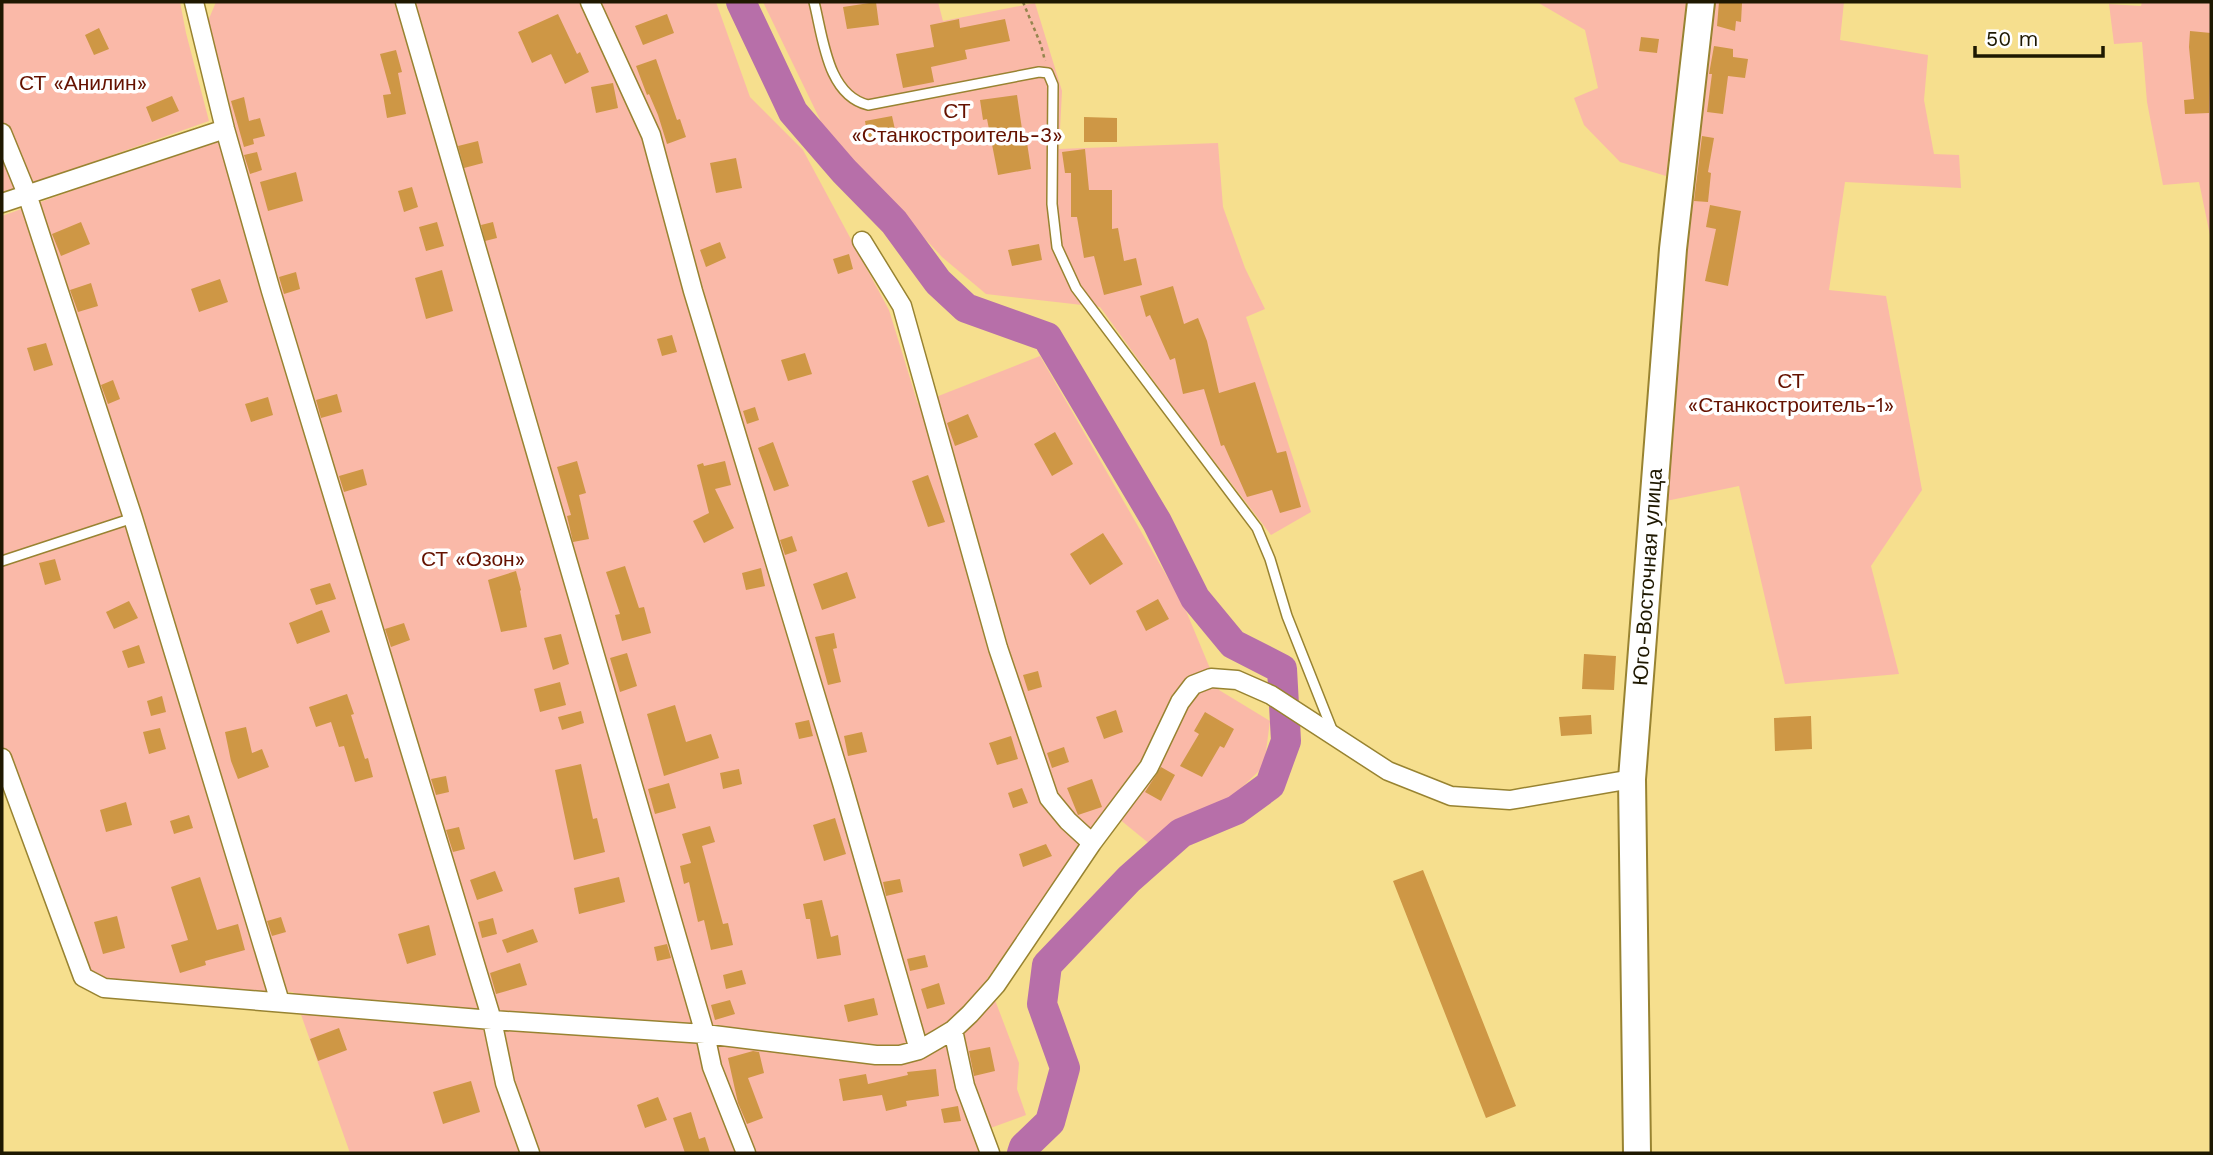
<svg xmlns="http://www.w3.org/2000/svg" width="2213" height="1155" viewBox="0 0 2213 1155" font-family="'Work Sans',sans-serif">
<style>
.green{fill:#fab9a8}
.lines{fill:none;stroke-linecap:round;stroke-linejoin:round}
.river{stroke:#b76fa9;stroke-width:30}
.building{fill:#ce9745}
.lane-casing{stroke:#988331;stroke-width:12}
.street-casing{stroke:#988331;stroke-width:21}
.secondary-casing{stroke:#988331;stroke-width:30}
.path{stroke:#95854e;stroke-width:2.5;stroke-dasharray:3.5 3.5;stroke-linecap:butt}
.lane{stroke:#fff;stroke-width:9}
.street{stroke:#fff;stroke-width:18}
.secondary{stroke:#fff;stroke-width:26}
.labels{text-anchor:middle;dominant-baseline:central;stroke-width:7;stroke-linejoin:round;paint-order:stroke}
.park-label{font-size:21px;fill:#651200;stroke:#fff}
.street-label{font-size:21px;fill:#1e1801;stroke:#fff}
</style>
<rect width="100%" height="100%" fill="#f6df8e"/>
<path class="green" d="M2,2H180L186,33L209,121L2,194Z
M216,2H716L750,97L803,150L889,310L918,404L1040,356L1184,606L1219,690L1270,721L1264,766L1231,798L1151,845L1107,809L987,979L1019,1063L1017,1089L1026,1115L974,1134L982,1153H350L293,992L112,986L83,969L2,746V216L209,141L233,129L205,28Z
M763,2H938L943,21L1035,3L1062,91L1059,149L1218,143L1223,207L1245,268L1265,309L1246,317L1311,512L1271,535L1175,410L1100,307L986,294L942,257L826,132Z
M1537,2H1689L1666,176L1620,162L1584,125L1574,98L1598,88L1585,30Z
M1710,2H1844L1840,40L1928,55L1924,100L1934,154L1959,155L1961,188L1845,182L1829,290L1886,296L1922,490L1871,566L1899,674L1785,684L1739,486L1666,501L1674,369Z
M2142,2H2211V240L2199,182L2163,185L2147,102L2142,42L2114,44L2109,4L2141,6Z"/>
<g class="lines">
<path class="river" d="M741,2L793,112L844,171L894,222L938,282L966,308L1047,337L1157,522L1195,598L1233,644L1282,669L1286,741L1270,785L1236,810L1181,833L1129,879L1047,965L1042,1004L1065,1068L1050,1122L1024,1147L1022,1153"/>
</g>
<path class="building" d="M876,2L879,25L847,29L843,7Z
M1719,2L1742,3L1741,22L1736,21L1735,31L1717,26Z
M558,14L577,54L580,52L589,72L565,84L551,54L532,63L518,32Z
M667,14L674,33L643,45L635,26Z
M959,19L960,28L1005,19L1010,41L965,50L967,59L931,67L934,82L903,88L896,54L934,47L930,25Z
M99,28L109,49L94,55L85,35Z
M2190,31L2211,33L2209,113L2185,114L2184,100L2194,99L2189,47Z
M1641,37L1659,39L1657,53L1639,51Z
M1714,46L1733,49V57L1748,59L1745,78L1728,76L1723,114L1707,112L1712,74H1709Z
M396,50L402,72L398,73L406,114L387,118L383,95L391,94L380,54Z
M656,59L677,120L680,119L686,137L667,144L658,115L649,94L647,95L636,66Z
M613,83L618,108L596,113L591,87Z
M1017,95L1023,136H1026L1031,169L998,175L987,119L983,120L980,100Z
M172,96L179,111L152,122L146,107Z
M244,97L249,121L260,118L265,136L253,139L254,144L244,147L231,101Z
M892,116L896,134L868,139L865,121Z
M1084,117L1117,118V142H1084Z
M1702,136L1714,138L1708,172L1711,173L1708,202L1694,201Z
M478,141L483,163L464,168L458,146Z
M1085,149L1089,190H1112V229L1118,228L1124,261L1136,258L1142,285L1104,295L1094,256L1084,258L1077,217H1071V173H1065L1062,152Z
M257,152L262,170L250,174L244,155Z
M736,158L742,188L716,193L710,163Z
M296,172L303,201L268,211L260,182Z
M412,187L418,207L404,212L398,191Z
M1710,205L1741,211L1728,286L1705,281L1716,229L1706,227Z
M81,222L90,244L61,256L52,234Z
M437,222L444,246L426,251L419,227Z
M493,222L497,238L485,241L481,225Z
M720,242L726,258L706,267L700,250Z
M1039,244L1042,260L1012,266L1008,250Z
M849,254L853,269L838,274L833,259Z
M442,270L453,311L426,319L415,278Z
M296,272L300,289L284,294L279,277Z
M220,279L228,302L199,312L191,289Z
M91,283L98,306L78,312L70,290Z
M1173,286L1184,324L1198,318L1207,341L1219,393L1255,382L1277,453L1286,451L1301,507L1280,513L1272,490L1247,497L1224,445L1221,446L1204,389L1183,394L1175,358L1170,360L1150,315L1146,317L1140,296Z
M672,335L677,352L662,356L657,339Z
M46,343L53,365L34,371L27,348Z
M805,353L812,374L788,381L781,360Z
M113,380L120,399L108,404L101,385Z
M337,394L342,412L321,418L316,400Z
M268,397L273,415L251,422L245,404Z
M755,407L759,420L747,424L743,411Z
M968,414L978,437L955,446L947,423Z
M1055,432L1073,464L1052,476L1034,444Z
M773,442L789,486L774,491L758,448Z
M577,461L586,493L579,495L589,539L573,542L567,516L571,515L557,467Z
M725,461L731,485L715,489L734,528L704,543L693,521L709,513L697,465L703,463L704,466Z
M363,469L367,485L344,492L339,476Z
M928,475L945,522L928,527L912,481Z
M1103,533L1123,564L1090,585L1070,554Z
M792,536L797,551L785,555L780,540Z
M55,559L61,580L45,585L39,563Z
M625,566L639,608L644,607L651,633L622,641L615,615L620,614L606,572Z
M761,568L765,586L746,590L742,573Z
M516,571L521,590L520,591L527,627L501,632L488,580Z
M847,572L856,598L822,610L813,584Z
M330,583L336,599L316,605L310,589Z
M1158,599L1169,619L1146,631L1136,611Z
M129,601L138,618L114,629L106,612Z
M322,610L330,632L297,644L289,623Z
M404,623L410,640L391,647L385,629Z
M834,633L837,648L833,649L841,682L828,685L815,637Z
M561,634L569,664L553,670L544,638Z
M139,645L145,663L128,668L122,651Z
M627,653L637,686L620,692L610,658Z
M1584,654L1616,656L1614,690L1582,689Z
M1038,671L1042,687L1028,691L1023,675Z
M560,682L566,705L540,712L534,689Z
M347,694L354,714L351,715L365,759L368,758L373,777L355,782L344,746L339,747L331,722L316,727L309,707Z
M162,696L166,712L151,716L147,701Z
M675,705L686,742L711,734L719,758L664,776L647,714Z
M1116,710L1123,732L1104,739L1096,717Z
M581,711L584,723L562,730L558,717Z
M1205,712L1234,729L1224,748L1220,746L1202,777L1180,766L1199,734L1194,731Z
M1591,715L1592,734L1561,736L1559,717Z
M1811,716L1812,749L1775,751L1774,718Z
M809,720L813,736L799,739L795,723Z
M246,727L252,753L262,749L269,767L238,779L231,761L225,732Z
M160,728L166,749L149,754L143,732Z
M862,732L867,752L848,756L844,736Z
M1011,736L1018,759L997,765L989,743Z
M1064,747L1069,762L1052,768L1047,753Z
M581,764L593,819L597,818L605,852L574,860L555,770Z
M1161,767L1175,775L1161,801L1145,792Z
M739,769L742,784L723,789L720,773Z
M446,776L449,792L436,795L431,779Z
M1092,779L1102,807L1078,815L1067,788Z
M669,783L676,808L655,814L648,789Z
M1022,788L1028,803L1013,808L1008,793Z
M126,802L132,825L106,832L100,810Z
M189,815L193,828L174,834L170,821Z
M835,818L846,854L824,861L813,825Z
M710,826L715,842L702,846L723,924L728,923L733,945L711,950L704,920L698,922L689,882L684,884L680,866L691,863L682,834Z
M459,827L465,849L453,852L446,830Z
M1046,844L1052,856L1023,867L1019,854Z
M1423,870L1516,1106L1486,1118L1393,881Z
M495,871L503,891L477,900L470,880Z
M200,877L217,930L238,924L245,950L205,961L206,965L180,973L171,945L188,940L171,887Z
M619,877L625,902L579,914L574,888Z
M900,879L903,892L886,896L883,882Z
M822,900L831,937L838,935L841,955L817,959L810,919H806L803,904Z
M117,916L125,948L103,954L94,922Z
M281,917L286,932L272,936L267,921Z
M493,918L497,934L482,938L478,922Z
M429,925L436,955L407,964L398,934Z
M533,929L538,942L507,953L502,940Z
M667,944L671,958L657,961L654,947Z
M925,955L928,967L910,971L907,959Z
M520,963L527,985L496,994L490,973Z
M742,970L746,984L726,989L723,975Z
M939,983L945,1004L927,1009L921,989Z
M874,998L878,1015L848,1022L844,1005Z
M730,1000L735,1014L715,1020L711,1005Z
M339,1028L347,1050L318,1061L310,1039Z
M990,1047L995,1071L974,1076L969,1051Z
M753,1051L759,1052L764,1073L748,1078L763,1118L747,1124L738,1103L728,1058Z
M936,1069L939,1096L906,1101L907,1106L886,1111L882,1095L843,1101L839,1079L866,1074L868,1084L908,1075L907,1072Z
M471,1081L480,1112L443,1124L433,1092Z
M658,1097L667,1120L645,1128L637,1105Z
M958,1106L961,1121L944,1123L941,1109Z
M691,1112L699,1139L705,1137L710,1153H685L673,1118Z"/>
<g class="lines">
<defs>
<path id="lane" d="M814,2C823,37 827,95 868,105L1039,72L1048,73L1053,85L1052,204L1057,247L1076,288L1257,528L1270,559L1287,616L1333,732
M2,561L133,518"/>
<path id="street" d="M194,2L225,129L271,291L492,1020L505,1083L530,1153
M405,2C502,347 606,690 705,1034L712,1067L746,1153
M590,2L651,135L693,291L842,783L919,1050
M2,133L27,194L133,518L280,1002
M2,203L225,129
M862,241L902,306L998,648L1049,798L1068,821L1092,843
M2,758L83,977L104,988L492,1020L705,1034L876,1055H900L919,1050L938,1039L953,1030L970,1014L996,985L1092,843L1149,767L1180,702L1193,685L1211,678L1237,680L1271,695L1388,771L1451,796L1510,800L1632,779
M953,1030L965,1086L990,1153"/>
<path id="secondary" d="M1637,1153L1632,779L1673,249L1701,2"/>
</defs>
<use href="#lane" class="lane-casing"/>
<use href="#street" class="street-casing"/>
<use href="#secondary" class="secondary-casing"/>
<path class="path" d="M1023,2L1041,45L1045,61"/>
<use href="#lane" class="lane"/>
<use href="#street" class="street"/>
<use href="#secondary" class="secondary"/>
</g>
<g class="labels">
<g class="park-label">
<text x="83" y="82">СТ «Анилин»</text>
<text x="957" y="110">СТ<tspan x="957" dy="24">«Станкостроитель-3»</tspan></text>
<text x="1791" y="380">СТ<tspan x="1791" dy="24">«Станкостроитель-1»</tspan></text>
<text x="473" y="558">СТ «Озон»</text>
</g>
<g class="street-label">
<text transform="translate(1647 577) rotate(-86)">Юго-Восточная улица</text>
</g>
</g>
<rect width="2213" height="1155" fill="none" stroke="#1e1801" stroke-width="7"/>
<path d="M1975 46v10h128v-10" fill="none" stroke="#1e1801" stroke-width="3.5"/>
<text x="1986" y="46" font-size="21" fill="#1e1801" stroke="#ffffff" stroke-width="5" paint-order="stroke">50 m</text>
</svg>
